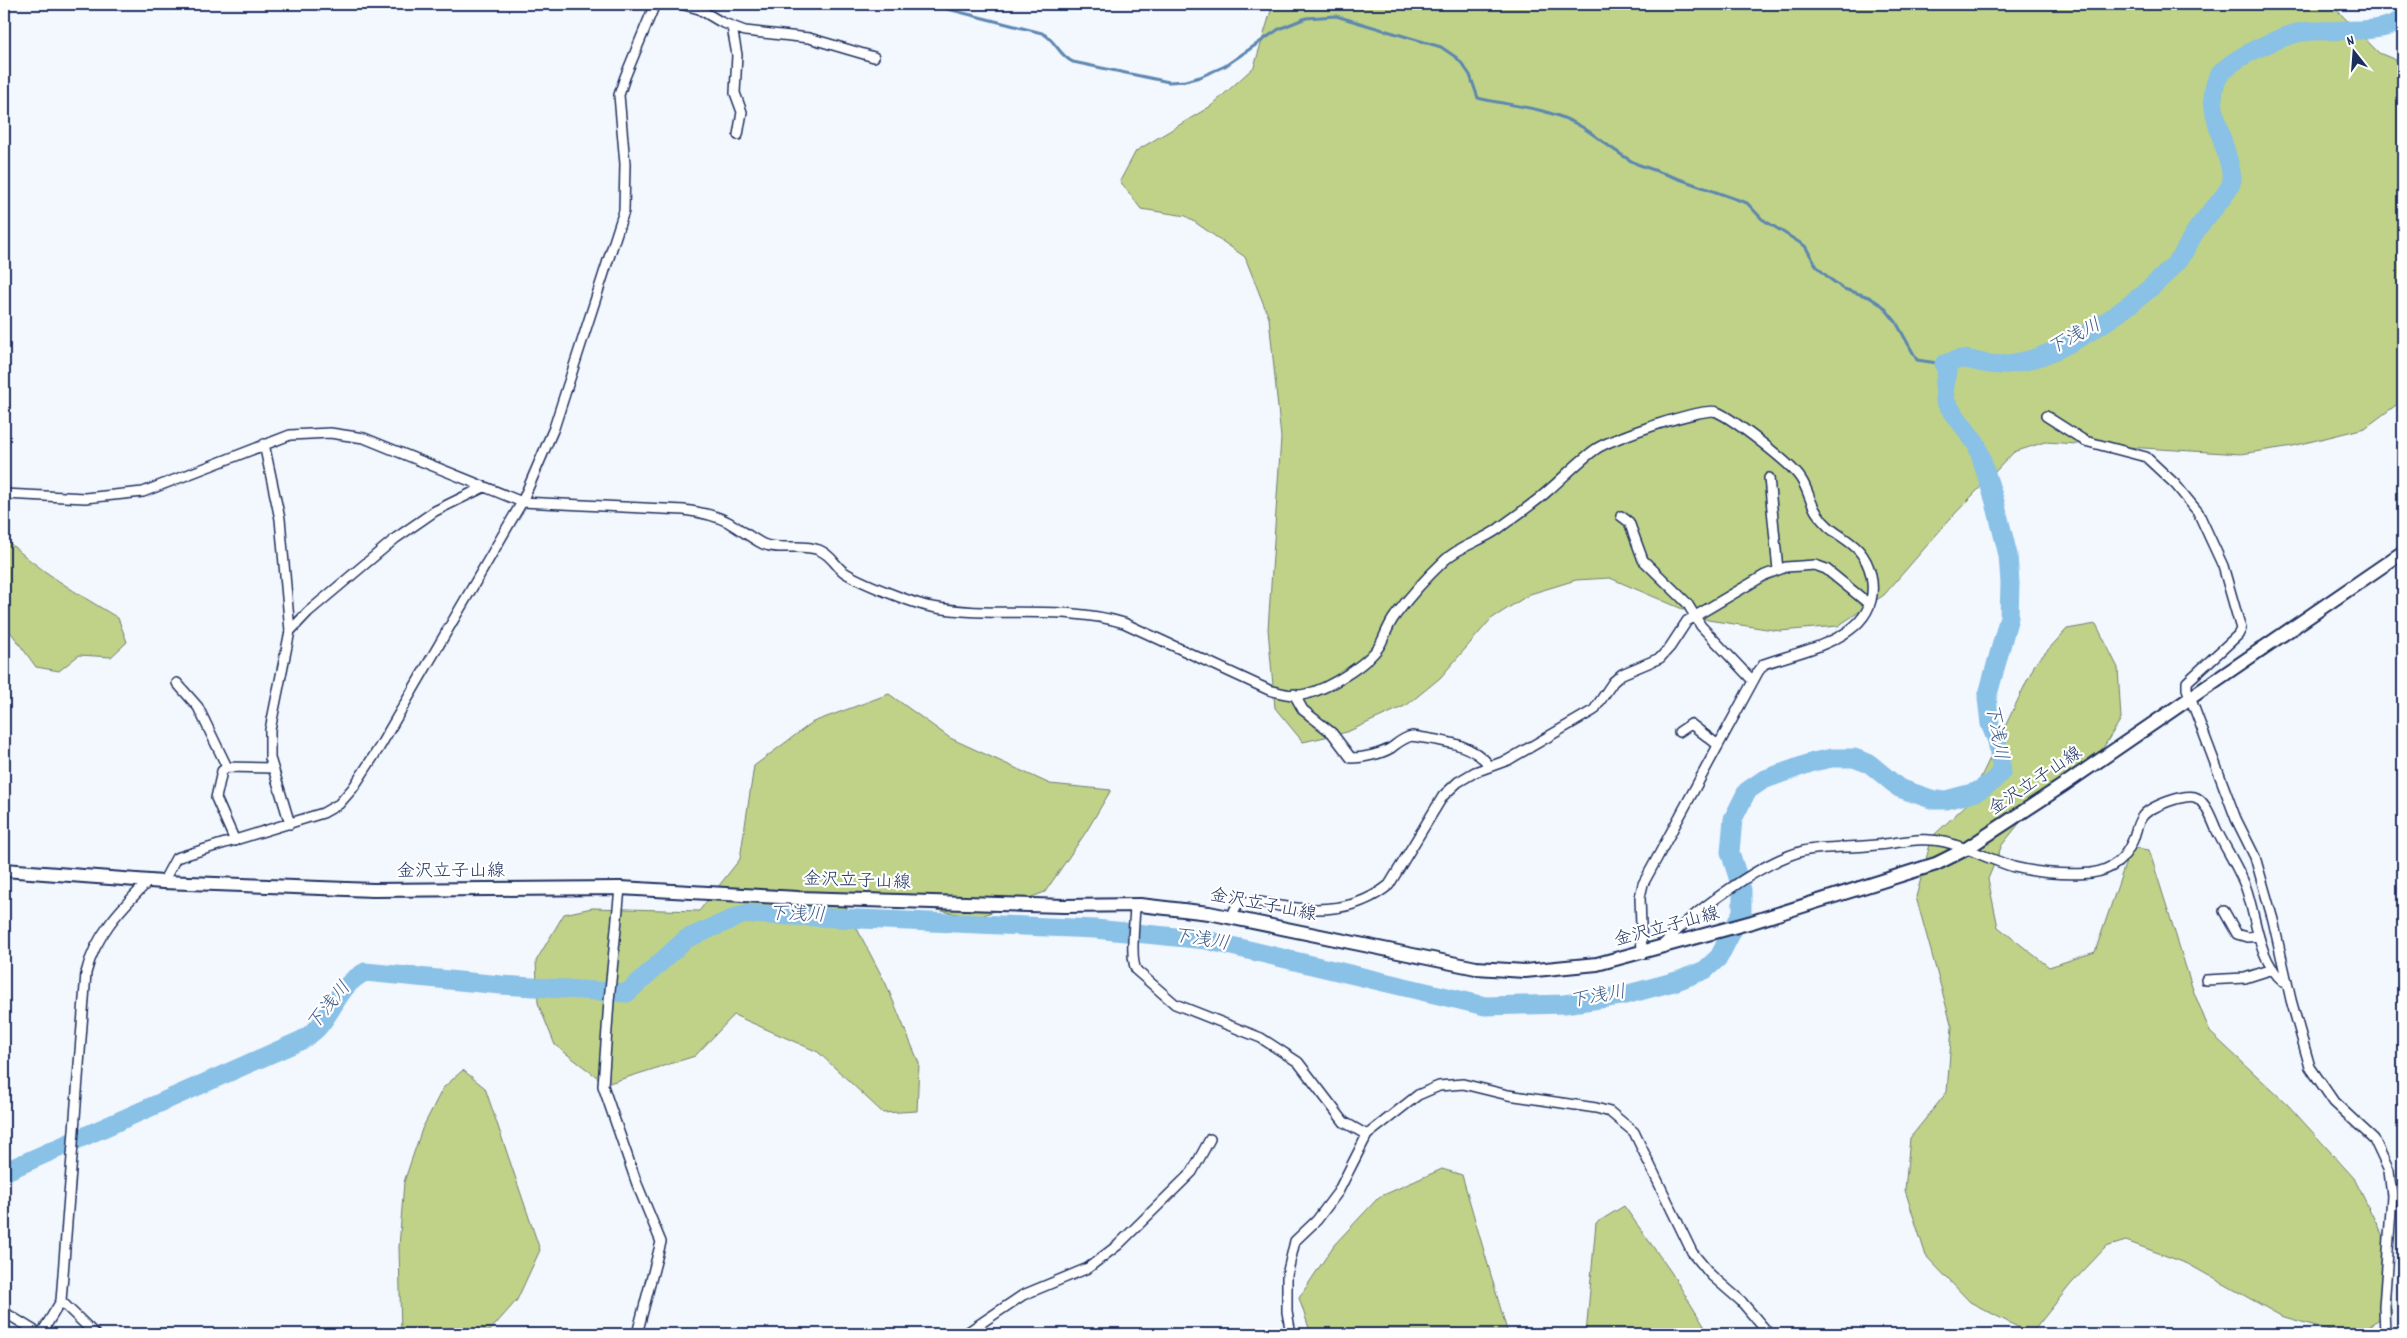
<svg xmlns="http://www.w3.org/2000/svg" width="2407" height="1338" viewBox="0 0 2407 1338" font-family="Dekko,'Klee One',sans-serif">
<style>
.green{fill:#bfd288;stroke:#6d8073}
.lines{fill:none;stroke-linecap:round;stroke-linejoin:round}
.stream{stroke:#5d87b0;stroke-width:3}
.river{stroke:#89c1e7;stroke-width:19}
.street-casing{stroke:#1b2f5e;stroke-width:12}
.secondary-casing{stroke:#1b2f5e;stroke-width:16}
.street{stroke:#fff;stroke-width:9}
.secondary{stroke:#fff;stroke-width:12}
.labels{text-anchor:middle;dominant-baseline:central;stroke-width:4.5;stroke-linejoin:round;paint-order:stroke}
.street-label{font-size:18px;fill:#1b2f5e;stroke:#fff}
.water-label{font-size:19px;font-style:italic;fill:#3c5b87;stroke:#fff}
</style>
<rect width="100%" height="100%" fill="#f3f7fe"/>
<filter id="ink" filterUnits="userSpaceOnUse"><feTurbulence type="fractalNoise" baseFrequency=".02" numOctaves="2"/><feDisplacementMap in="SourceGraphic" scale="10" xChannelSelector="R" yChannelSelector="G"/><feConvolveMatrix kernelMatrix="1 2 1 2 8 2 1 2 1" color-interpolation-filters="sRGB"/></filter>
<g filter="url(#ink)">
<path class="green" d="M1273,4H2331L2379,53L2403,63V400L2365,428L2293,446L2241,454L2045,442L2014,452L1950,519L1884,595L1838,626L1780,631L1708,620L1610,578L1576,580L1530,594L1491,619L1440,678L1407,705L1347,732L1303,742L1275,708L1268,629L1281,438L1269,318L1245,257L1186,216L1141,209L1120,181L1136,151L1211,106L1254,67Z
M4,538C38,570 78,594 118,618L127,642L111,657L79,655L59,671L36,667L4,623Z
M2096,624L2118,668L2121,719L2095,761L2033,806L2002,845L1988,879L1998,927L2049,967L2095,952L2131,847L2149,850L2193,990L2210,1032L2288,1105L2354,1178L2387,1245L2391,1312L2355,1334H2344L2281,1316L2188,1264L2126,1241L2106,1247L2071,1284L2031,1334L1970,1302L1926,1256L1905,1190L1910,1138L1947,1092L1952,1027L1916,897L1932,837L1969,802L2035,664L2067,629Z
M889,694L950,738L1050,784L1111,790L1086,832L1045,892L976,918L885,899L844,904L886,984L919,1063L917,1111L883,1113L818,1052L734,1015L695,1056L606,1084L555,1045L538,1003L536,961L564,914L592,908L699,911L740,859L754,766L813,722Z
M463,1070L485,1088L540,1250L517,1300L487,1334H401L399,1247L404,1182L422,1129L443,1088Z
M1442,1169L1462,1175L1508,1334H1311L1299,1298L1334,1245L1379,1197Z
M1624,1206L1671,1272L1709,1334H1586L1596,1223Z"/>
<g class="lines">
<path class="stream" d="M928,4L1042,33C1055,39 1059,56 1073,62L1169,82L1185,81L1200,77L1225,66L1279,29L1306,18L1336,16L1441,47L1457,58L1463,65L1470,75L1478,98C1515,107 1548,107 1582,127C1601,139 1617,154 1637,164L1747,203L1762,219L1805,246L1817,267L1830,279L1844,289L1869,297L1883,306L1896,322L1917,360L1944,364"/>
<path class="river" d="M4,1172L302,1040C308,1036 316,1031 320,1025C337,1004 339,986 365,972L501,985L627,993L686,939L744,914L1095,929L1206,940L1485,1006L1564,1004L1621,996L1677,981L1705,970L1719,957L1742,912V890L1730,852L1733,819L1747,791L1763,780L1813,762L1832,758H1854L1870,764L1899,788L1934,800H1946L1976,792L1992,782L2002,771L1997,741L1990,724L1987,698L2009,617L2010,583L2008,555L1995,502L1977,445L1945,401L1944,384L1947,373L1944,364C1949,363 1956,359 1962,359C1969,359 1977,362 1984,363C1993,365 2005,365 2014,363C2066,356 2148,297 2181,257C2187,248 2191,237 2198,228C2205,217 2232,191 2232,179C2230,147 2195,93 2226,68C2242,54 2275,39 2297,33C2326,26 2382,38 2403,18"/>
<defs>
<path id="street" d="M681,4L699,9L721,22L745,31L809,38L874,57
M732,27L737,55L735,93L742,112L738,135
M2046,416L2085,441L2146,457L2175,484L2198,512L2223,566L2241,629L2238,635L2187,682V689L2236,819L2255,857L2273,920L2291,1000L2310,1067L2334,1102L2374,1139L2389,1171L2392,1196L2384,1307L2385,1334
M264,444L280,519L290,631
M1769,478L1778,570
M4,494L85,498L143,492L290,435L330,433L364,438L522,502L684,510C699,512 715,515 728,522C740,529 751,538 763,544C780,551 801,543 819,550C833,556 834,565 844,572C859,582 914,604 932,607C995,619 1063,604 1124,623L1269,690C1281,693 1293,697 1306,694C1328,689 1368,664 1380,645C1385,636 1388,625 1395,616C1409,597 1427,577 1445,560C1459,546 1482,541 1498,529C1515,516 1534,504 1550,489C1565,476 1580,460 1596,449C1610,439 1704,406 1717,412C1733,419 1792,464 1801,479C1808,489 1810,503 1817,513C1834,541 1862,537 1871,575C1884,638 1805,649 1764,664L1758,672L1643,884L1640,897L1642,954
M1621,516L1629,522L1643,560L1687,603L1701,626L1753,681
M177,683L198,707L227,767
M1294,694L1303,710L1332,733L1351,758C1363,758 1381,754 1391,748C1398,743 1403,738 1412,736C1441,741 1471,742 1490,766
M1679,732L1691,724L1718,745
M290,824L270,758V730L290,631L308,612L396,538L435,511L484,487
M235,841L216,798L222,771L227,767L273,768
M163,882L176,858L323,813L339,804L353,788L379,748L522,502L554,428L624,211L625,164L619,95L625,77L655,4
M620,888L609,1001L603,1086L637,1184L661,1242L637,1334
M1135,905C1135,919 1129,961 1137,971L1175,1004L1261,1038L1298,1062L1344,1122L1367,1135
M2224,911L2237,934L2247,937L2258,936
M1232,917C1234,911 1235,905 1242,903C1254,899 1269,904 1280,906C1320,912 1357,911 1389,885L1443,796L1458,782L1475,772L1508,760L1594,710L1613,682L1622,674L1660,658L1670,647L1687,621L1765,575L1786,567L1815,565L1826,569L1869,604
M1662,946C1691,913 1761,862 1803,851C1825,846 1854,848 1876,845C1900,843 1922,836 1945,842C1969,848 1991,860 2014,867C2038,873 2067,875 2091,873C2113,870 2125,859 2133,840C2136,832 2137,823 2142,817C2148,807 2187,792 2197,798C2207,804 2212,820 2216,829C2225,848 2239,868 2246,888C2256,916 2258,960 2283,981H2286
M2206,980L2245,978L2273,969
M61,1301L95,1334
M4,1312L40,1334
M41,1334L61,1301L86,973C95,935 122,907 149,881
M965,1334L1023,1295L1088,1268L1118,1245L1192,1172L1210,1139
M1291,1334L1287,1312V1275L1295,1241L1317,1220L1338,1192L1367,1135L1418,1095L1439,1086L1463,1084L1508,1095L1596,1108L1610,1112L1634,1132L1692,1252L1711,1275L1741,1301L1769,1334"/>
<path id="secondary" d="M4,870L163,882L373,890L620,888L798,898L1064,906L1140,905L1209,913L1476,968L1525,971L1597,964L1752,922L1936,864L1966,849L2065,784L2403,552"/>
</defs>
<use href="#street" class="street-casing"/>
<use href="#secondary" class="secondary-casing"/>
<use href="#street" class="street"/>
<use href="#secondary" class="secondary"/>
</g>
</g>
<g class="labels">
<g class="street-label">
<text transform="translate(2036 782) rotate(-34)">金沢立子山線</text>
<text x="451" y="872">金沢立子山線</text>
<text transform="translate(857 882) rotate(2)">金沢立子山線</text>
<text transform="translate(1263 906) rotate(11)">金沢立子山線</text>
<text transform="translate(1667 928) rotate(-15)">金沢立子山線</text>
</g>
<g class="water-label">
<text transform="translate(2075 338) rotate(-28)">下浅川</text>
<text transform="translate(1995 732) rotate(80)">下浅川</text>
<text transform="translate(797 916) rotate(2)">下浅川</text>
<text transform="translate(1201 941) rotate(9)">下浅川</text>
<text transform="translate(1598 998) rotate(-10)">下浅川</text>
<text transform="translate(330 1007) rotate(-51)">下浅川</text>
</g>
</g>
<rect width="2407" height="1338" fill="none" stroke="#fff" stroke-width="20"/>
<rect x="10" y="10" width="2387" height="1318" fill="none" stroke="#1b2f5e" stroke-width="2" filter="url(#ink)"/>
<g transform="translate(2354 52) rotate(343)" stroke="#ffffff" stroke-width="4" paint-order="stroke">
<path d="M0-4L9 19L0 12L-9 19Z" fill="#1b2f5e"/>
<text y="-8" font-size="14" font-weight="bold" text-anchor="middle" fill="#1b2f5e">N</text>
</g>
</svg>
